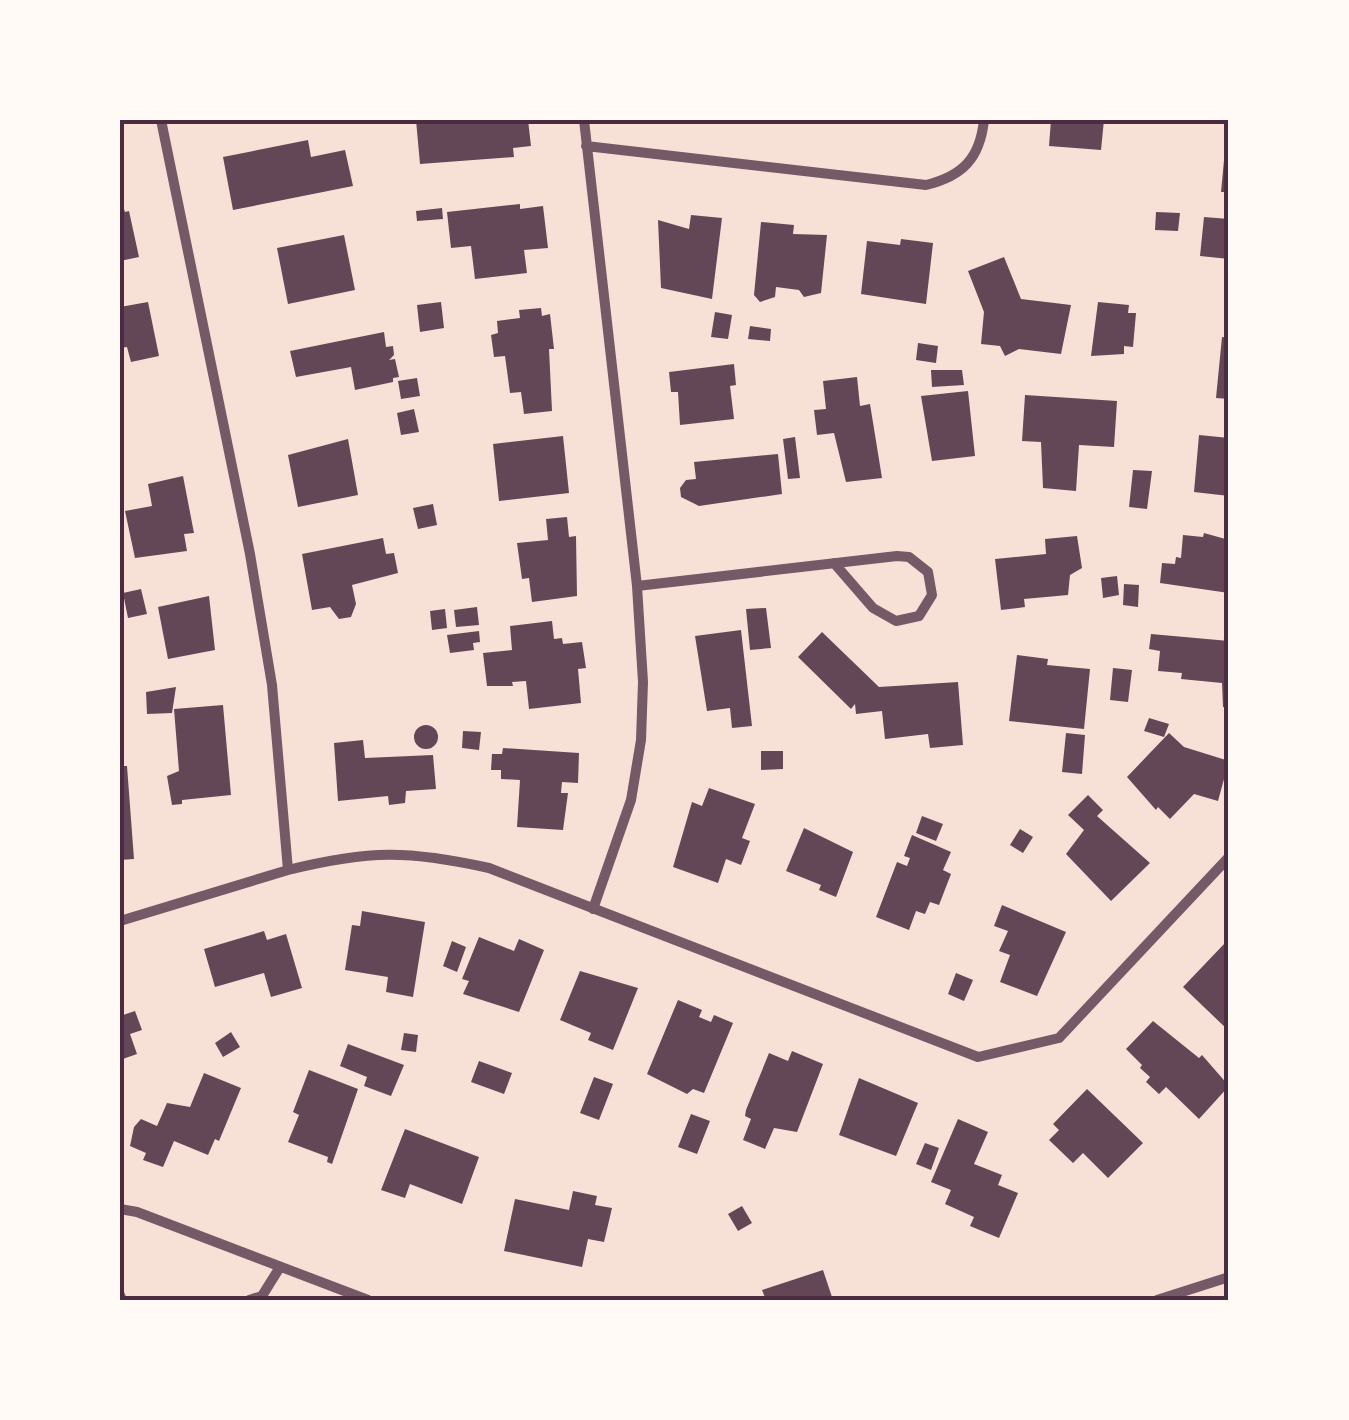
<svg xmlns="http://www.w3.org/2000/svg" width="1349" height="1420" viewBox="0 0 1349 1420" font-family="'Fira Sans',sans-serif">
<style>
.building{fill:#644757}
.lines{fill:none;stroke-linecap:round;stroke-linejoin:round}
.minor{stroke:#755966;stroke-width:10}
.neatline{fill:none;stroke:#4a2c40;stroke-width:4}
</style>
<rect width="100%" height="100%" fill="#f7e1d7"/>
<path class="building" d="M416,120H528L531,146L513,148L514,157L420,164Z
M1051,120H1104L1101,150L1049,146Z
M1226,139H1229V192H1221Z
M308,140L311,157L345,150L353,186L233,210L223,157Z
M120,198L125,212L129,211L139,257L120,261Z
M520,204V209L543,206L548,248L524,250L527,273L475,279L471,246L451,248L447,212Z
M442,208L443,219L417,221L416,211Z
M1156,212L1180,213L1178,231L1155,230Z
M691,215L722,218L712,299L661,288L658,220L689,229Z
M1204,217L1229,219V259L1200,256Z
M761,222L794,225L793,234L827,235L821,293L804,297L799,290L776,287L775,297L760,302L754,295Z
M344,235L355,290L288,304L277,248Z
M901,239L933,243L926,304L861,294L867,241L900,245Z
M1004,257L1021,299L1071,305L1061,354L1019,349L1005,356L1000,346L981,344L984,312L968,271Z
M148,302L159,356L131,362L127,347L120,348V307Z
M441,302L444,328L420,332L417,305Z
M1098,302L1129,305L1128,313H1136L1133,347L1124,346V354L1091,356Z
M541,308L542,316L550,314L554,349H549L552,411L524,414L521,392L510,393L505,356L494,357L491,335L498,333L497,321L520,318L519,310Z
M715,312L732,315L728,339L711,337Z
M750,326L771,329L770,341L748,339Z
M384,332L386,347L393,346L394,355L389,360L395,359L399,377L393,378V382L355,390L351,367L296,377L290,351Z
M1222,337L1229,338V399L1216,398Z
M918,343L938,346L936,363L916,360Z
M734,364L736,385L730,386L734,419L680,425L678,392H671L669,372Z
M931,370H962L964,385L932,387Z
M857,377L860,406L870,404L882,478L846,482L834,433L817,435L814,410L826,409L823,381Z
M417,378L420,396L401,399L398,381Z
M968,391L975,456L932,461L921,396Z
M1025,395L1117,401L1114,447L1079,445L1076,491L1043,488L1041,442L1022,441Z
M414,409L419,432L401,435L397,413Z
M1199,435L1229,438V496L1194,492Z
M563,436L569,493L499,501L493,444Z
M795,437L800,478L788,479L783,439Z
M348,439L358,495L298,507L288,455Z
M778,454L782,494L699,506L681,497L680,488L686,480L696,479L694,462Z
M1133,470L1152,471L1147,509L1129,507Z
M183,476L194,533L184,534L187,551L135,558L125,511L152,506L148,484Z
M433,504L437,525L418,529L413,508Z
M567,517L569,537L576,536L577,596L532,602L529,578L522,579L517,543L548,540L546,519Z
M1204,533L1229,540V593L1160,583L1162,563L1175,564L1176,557L1181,558L1183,535L1203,537Z
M1077,536L1082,568L1070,575L1068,595L1024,599L1025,607L1001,610L995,559L1046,554L1045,539Z
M383,538L386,554L394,553L398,573L352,585L356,604L351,617L339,619L330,607L312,610L302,554Z
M1117,576L1119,595L1103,598L1101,578Z
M1124,584L1139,585L1138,607L1123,605Z
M141,589L147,614L128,618L123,593Z
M209,596L215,650L168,659L158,607Z
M477,607L479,625L456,627L454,610Z
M766,608L771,648L750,650L746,609Z
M445,609L447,628L432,630L430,611Z
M552,621L554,639L562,638L563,644L582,642L586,668L578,669L581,703L529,709L526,681L512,682L513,686H487L483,653L512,650L510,626Z
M741,630L752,726L732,728L730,708L707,711L695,636Z
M479,631L480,642L473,643L474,650L450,653L447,635Z
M822,632L879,687L958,682L963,745L930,748L928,734L885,739L882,711L856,714L855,704L851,709L798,657Z
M1151,634L1229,641V708L1223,707L1222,683L1181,679L1182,673L1158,671L1160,651L1149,649Z
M1017,655L1048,659L1047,665L1090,669L1084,729L1009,721Z
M1113,668L1132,670L1128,702L1110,700Z
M176,687L172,713L147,714L146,692Z
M223,705L231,795L182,800V804L172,805L167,776L179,771L174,709Z
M1149,718L1169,724L1164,737L1144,731Z
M414 737a12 12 0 1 1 24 0a12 12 0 1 1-24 0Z
M463,731L481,732L479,750L462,748Z
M1066,733L1085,735L1082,774L1062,772Z
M1169,733L1184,747L1229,761L1218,801L1194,794L1170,819L1158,807L1156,810L1127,777Z
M363,740L365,758L433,755L436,789L406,791L405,803L389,805L388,796L338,801L334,743Z
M503,748L579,753L578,783L562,782L561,793H568L563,830L517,827L520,780L501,779V770H491L492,754H502Z
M761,751H783V769L761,770Z
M120,766H127L134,859L120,860Z
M709,788L755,804L742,838L750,841L741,865L726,859L718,883L673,867L692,802L702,806Z
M1088,795L1103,810L1097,816L1150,863L1111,901L1066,854L1084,830L1068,815Z
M922,816L943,824L936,841L916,833Z
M804,828L853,852L836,897L819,890L821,885L786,871Z
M1020,829L1033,837L1023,853L1010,845Z
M912,835L951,852L943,870L951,874L939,905L930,902L925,914L916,911L909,930L876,917L897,862L907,866L910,858L904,856Z
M1002,905L1066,932L1037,996L1000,982L1010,955L999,951L1008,931L994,926Z
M362,911L425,922L413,997L386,992L388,977L345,970L352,925L360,926Z
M264,931L267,940L286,934L302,988L271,997L264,973L215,987L204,949Z
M479,937L514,951L519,939L544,950L519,1012L463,994L469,981L462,979Z
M452,941L466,947L457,972L443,966Z
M1225,943L1229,946V1031L1183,987Z
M580,971L638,988L613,1050L588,1040L591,1033L560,1020Z
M956,973L973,980L964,1001L948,994Z
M678,1000L702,1010L699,1017L711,1022L714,1015L733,1023L704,1093L693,1089L687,1094L647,1074Z
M135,1011L142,1030L130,1034L137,1054L120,1060V1016Z
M1153,1021L1199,1058L1202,1055L1229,1086L1199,1119L1166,1087L1159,1094L1146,1082L1150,1077L1140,1068L1142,1065L1126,1049Z
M231,1032L240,1047L223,1057L215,1043Z
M404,1033L418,1035L416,1052L401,1050Z
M348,1044L404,1065L391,1096L364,1086L367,1077L340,1066Z
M792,1051L823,1064L797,1132L774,1128L765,1149L743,1140L751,1119L745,1116L746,1110L769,1053L788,1061Z
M479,1061L512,1073L504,1094L471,1082Z
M309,1070L358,1089L332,1164L327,1162L328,1157L288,1142L299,1115L293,1112Z
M204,1073L241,1088L219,1141L215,1139L208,1155L174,1141L163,1167L143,1160L146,1153L130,1146L134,1127L141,1119L157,1126L167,1103L190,1107Z
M594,1077L613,1084L599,1120L580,1113Z
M859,1078L918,1103L896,1156L839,1135Z
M1087,1089L1143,1143L1108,1178L1083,1153L1073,1163L1049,1140L1059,1130L1053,1124Z
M691,1114L710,1121L697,1154L678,1147Z
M958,1119L988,1132L974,1164L1002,1175L998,1185L1018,1193L999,1238L970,1226L974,1217L945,1204L951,1190L931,1182Z
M405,1129L479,1157L462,1204L410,1184L405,1198L381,1190Z
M925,1143L939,1148L931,1170L916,1164Z
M573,1191L597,1196L595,1205L612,1208L604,1242L588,1239L582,1267L504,1251L515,1199L569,1210Z
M742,1206L752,1223L738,1231L728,1214Z
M823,1270L833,1300H766L762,1290Z"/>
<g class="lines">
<path class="minor" d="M584,120L637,586L643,682L641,740L631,800L593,909
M586,146L926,185C963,176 980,158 984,120
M637,586L897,556L909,557L928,572L932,595L919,616L896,621L873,608L834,563
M288,870C369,850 408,850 489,868L978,1057L1059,1038L1229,857
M120,921L288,870L272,685L250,554L161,120
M120,1209L137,1212L368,1300
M120,1295L122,1300
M249,1300L262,1296L280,1267
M1157,1300L1229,1277"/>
</g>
<rect width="1349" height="1420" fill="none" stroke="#fffaf5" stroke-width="245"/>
<rect x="122" y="122" width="1104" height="1176" class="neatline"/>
</svg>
